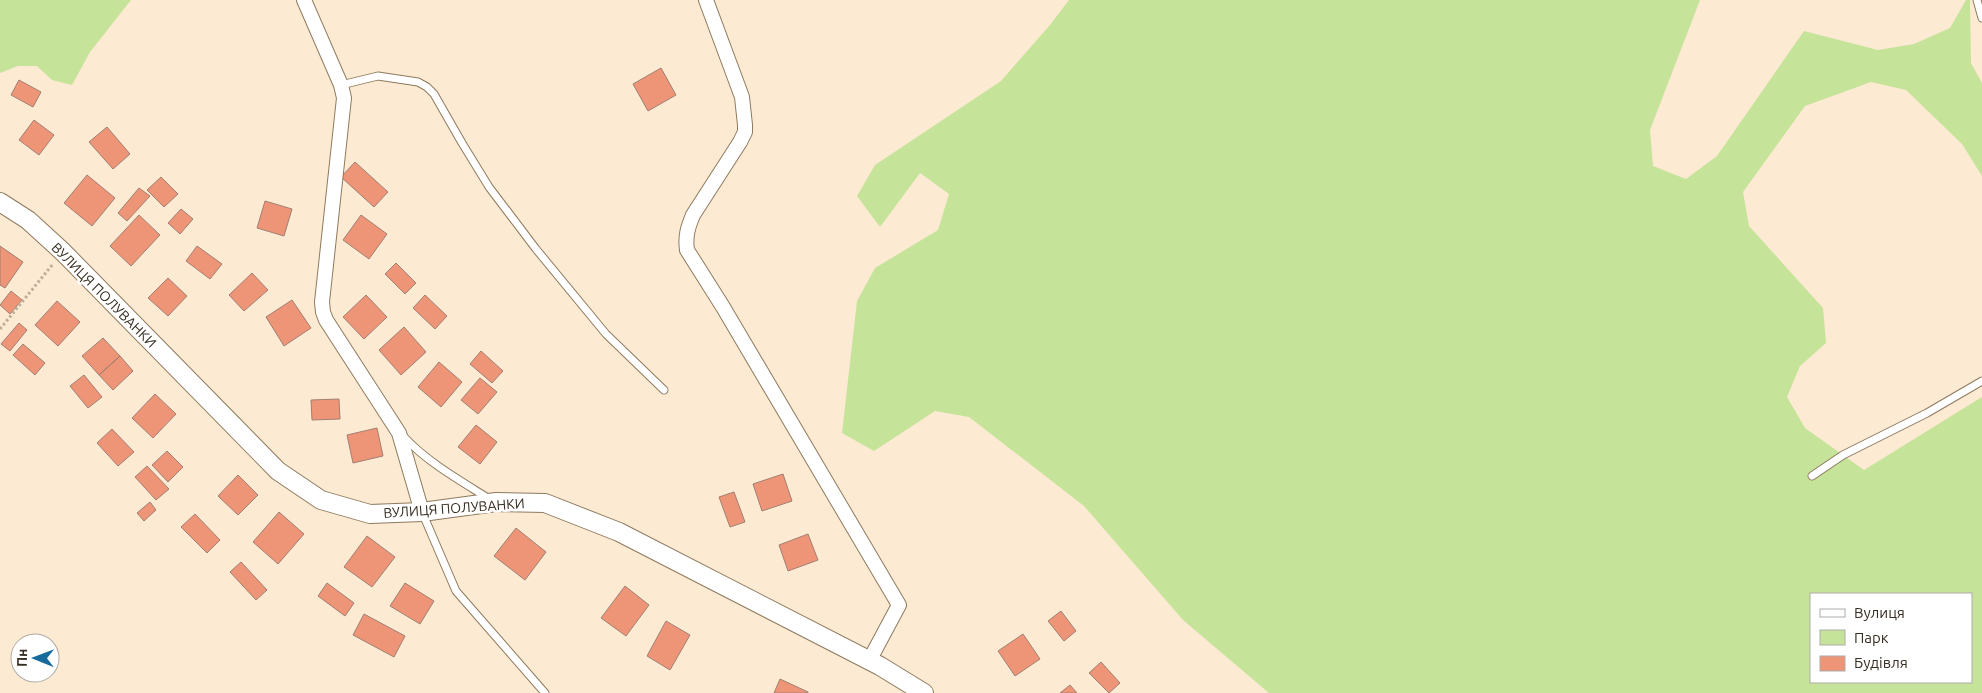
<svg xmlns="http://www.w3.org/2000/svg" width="1982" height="693" viewBox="0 0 1982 693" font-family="Ubuntu,sans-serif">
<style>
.green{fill:#c6e39a;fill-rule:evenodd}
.building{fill:#ef9577;stroke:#a17f73}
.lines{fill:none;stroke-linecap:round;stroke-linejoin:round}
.service-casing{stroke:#8e7a5e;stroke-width:9}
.minor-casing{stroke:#8e7a5e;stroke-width:16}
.tertiary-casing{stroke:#8e7a5e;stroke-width:20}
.path{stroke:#bdae9a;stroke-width:3;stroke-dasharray:2.5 2.5;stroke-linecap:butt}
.service{stroke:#fff;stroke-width:7}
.minor{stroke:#fff;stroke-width:14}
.tertiary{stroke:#fff;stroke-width:18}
.labels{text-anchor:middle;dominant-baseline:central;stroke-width:5;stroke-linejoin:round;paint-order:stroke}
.street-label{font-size:14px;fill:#372e22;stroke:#fff}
</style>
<rect width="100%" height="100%" fill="#fcead2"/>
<path class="green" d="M0,0H131L90,52L72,85L52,80L37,66H18L0,73Z
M1069,0H1700L1650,130L1653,166L1686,179L1717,156L1804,31L1878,50L1914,44L1950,28L1966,0H1970L1971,63L1982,83V176L1962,144L1906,90L1871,82L1805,106L1743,192L1749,226L1823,308L1826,343L1800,366L1787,397L1805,428L1864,470L1982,397V693H1269L1183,620L1084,506L969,417L935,411L874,451L842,433L857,301L875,268L938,230L949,194L920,173L880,227L857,196L875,165L1001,81L1050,25ZM1811,594H1971V682H1811Z"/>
<path class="building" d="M661,68L676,95L648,111L633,84Z
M19,80L41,92L33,107L11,95Z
M34,120L54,135L39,155L19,140Z
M107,127L130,154L113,169L89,142Z
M355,162L388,192L374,207L341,177Z
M87,175L115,198L92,226L64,203Z
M161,177L178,194L164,207L147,190Z
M139,188L150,196L127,221L118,213Z
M265,201L292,209L284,236L257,228Z
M181,209L193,219L180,234L168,223Z
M139,215L160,235L131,266L110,246Z
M361,215L387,234L369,259L343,240Z
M0,246L23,262L5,288L0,285Z
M197,246L222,264L210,279L186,261Z
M396,263L416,283L405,294L385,274Z
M252,273L268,290L244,311L229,295Z
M168,278L187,296L168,316L148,298Z
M11,291L22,300L10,314L0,305Z
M366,295L387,317L364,339L343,317Z
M425,295L447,316L435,329L413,308Z
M292,300L311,328L284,346L266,317Z
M57,301L80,322L58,346L35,325Z
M19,323L27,330L10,351L1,344Z
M404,327L426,352L401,375L379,350Z
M103,338L120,356L99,375L82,356Z
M23,344L45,363L35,375L13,355Z
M481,351L503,371L492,383L470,364Z
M120,356L133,371L113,390L99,375Z
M439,362L462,382L441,407L418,387Z
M84,375L102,397L88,408L70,386Z
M480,378L497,392L478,414L461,400Z
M155,394L176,414L153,438L132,418Z
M339,399L340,419L312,420L311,400Z
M476,425L497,442L480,464L458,447Z
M377,428L383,456L353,463L347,435Z
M112,429L134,452L118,466L97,443Z
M167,451L183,467L168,482L152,465Z
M147,466L169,489L156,500L135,477Z
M783,474L792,501L762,511L753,484Z
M238,475L258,495L238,515L218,496Z
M734,492L745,522L730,527L719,497Z
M150,502L156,510L144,521L137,513Z
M279,512L304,534L278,564L253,542Z
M195,514L220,540L207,553L181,527Z
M516,528L546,552L525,580L494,556Z
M808,534L818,560L788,571L779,545Z
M367,536L395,557L372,587L344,567Z
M241,562L267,590L256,600L230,572Z
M327,583L354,603L345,616L318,596Z
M405,583L434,601L420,624L390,606Z
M625,586L649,605L626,636L601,618Z
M1061,611L1076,631L1064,641L1048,621Z
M364,614L405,636L394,657L353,635Z
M666,621L690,635L670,670L647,656Z
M1023,634L1040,659L1015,676L998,651Z
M1101,662L1120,683L1109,693L1089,673Z
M780,679L808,692V693H774Z
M1070,685L1077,693H1060Z"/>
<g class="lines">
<defs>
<path id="service" d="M1977,0L1982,18
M341,85L378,76L418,82L427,87L434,94L462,143L489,187L536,249L606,334L664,390
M403,436C428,463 461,481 491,500
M1812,476L1843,455L1927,413L1982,381
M422,512L456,591L545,693"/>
<path id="minor" d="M304,0L341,85L344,98L322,302L323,312L326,320L399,433L422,512
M706,0L742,97L745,125V132L740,142L693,215C688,227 685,236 687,250L723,307L899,605L869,661"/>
<path id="tertiary" d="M0,202L28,220L63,252L278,471L321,500L370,514L422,512L496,502L545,503L619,532L880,666L924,693"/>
</defs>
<use href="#service" class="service-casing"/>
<use href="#minor" class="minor-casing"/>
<use href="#tertiary" class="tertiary-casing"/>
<path class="path" d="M0,329L53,264"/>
<use href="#service" class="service"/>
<use href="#minor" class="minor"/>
<use href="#tertiary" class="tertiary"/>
</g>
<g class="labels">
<g class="street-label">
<text transform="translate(104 295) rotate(45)">ВУЛИЦЯ ПОЛУВАНКИ</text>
<text transform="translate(454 508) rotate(-4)">ВУЛИЦЯ ПОЛУВАНКИ</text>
</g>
</g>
<rect x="1810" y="593" width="162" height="90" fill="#ffffff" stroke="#afaba7"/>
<rect x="1820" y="609" width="25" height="8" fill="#ffffff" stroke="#afaba7"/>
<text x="1854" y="618" font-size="15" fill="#372e22">Вулиця</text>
<rect x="1820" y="630" width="25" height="15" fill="#c6e39a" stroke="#afaba7"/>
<text x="1854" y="643" font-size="15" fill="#372e22">Парк</text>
<rect x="1820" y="656" width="25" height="15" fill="#ef9577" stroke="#afaba7"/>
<text x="1854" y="668" font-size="15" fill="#372e22">Будівля</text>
<g transform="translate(35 658) rotate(271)"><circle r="24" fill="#ffffff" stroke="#afaba7"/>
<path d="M0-4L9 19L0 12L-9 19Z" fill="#176b9c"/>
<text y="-8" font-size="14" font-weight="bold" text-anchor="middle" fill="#372e22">Пн</text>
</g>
</svg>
